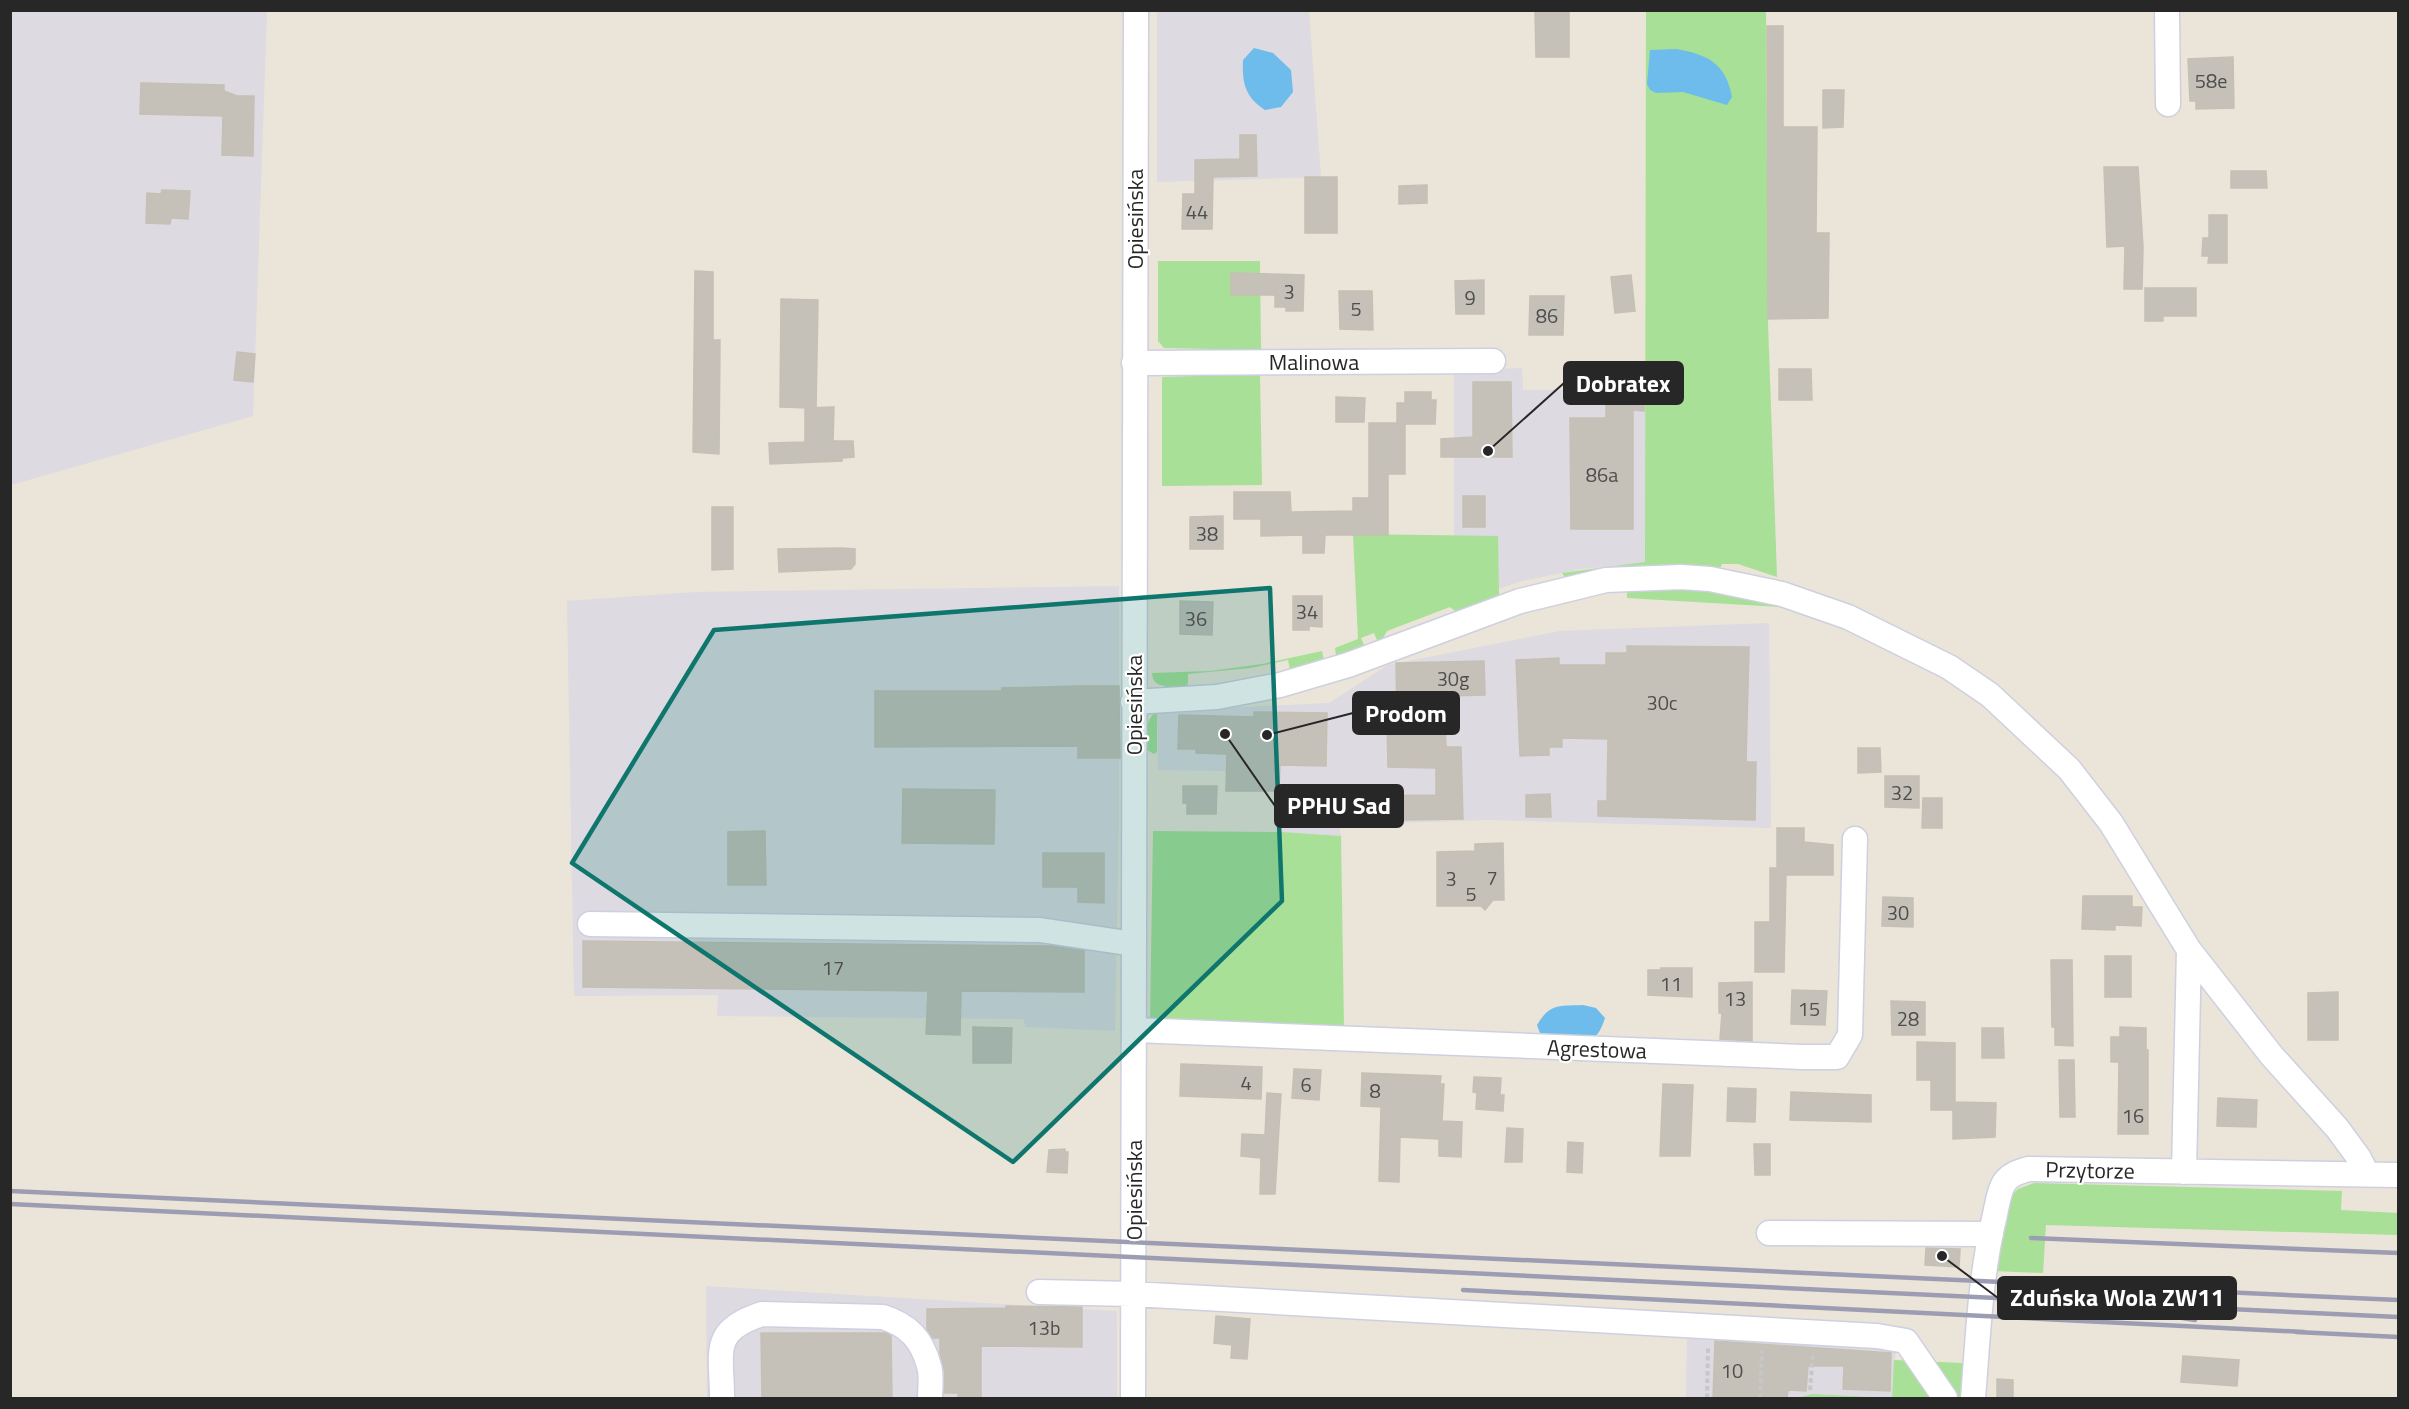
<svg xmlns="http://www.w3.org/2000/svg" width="2409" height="1409" viewBox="0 0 2409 1409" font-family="'Titillium Web',sans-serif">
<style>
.industrial{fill:#dddae2}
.green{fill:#a7e096}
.water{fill:#6dbceb}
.building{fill:#c5c1b9;stroke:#c5c0b3;stroke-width:1.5}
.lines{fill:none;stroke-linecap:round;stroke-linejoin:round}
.minor-casing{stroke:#ced0e0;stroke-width:27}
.path{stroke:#c7c7c7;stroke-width:4;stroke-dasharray:4.5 3;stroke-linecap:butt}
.minor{stroke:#fff;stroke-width:24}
.rail{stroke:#9c9db2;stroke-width:4.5}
.marked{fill:#0f766e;fill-opacity:0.2;stroke:#0f766e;stroke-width:4.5;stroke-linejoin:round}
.labels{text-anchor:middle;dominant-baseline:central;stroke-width:4.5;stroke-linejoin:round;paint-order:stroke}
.number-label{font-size:20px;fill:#4e4e4c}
.street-label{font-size:22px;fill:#272727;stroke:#fff}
.leader{fill:none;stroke:#272727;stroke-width:2}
.callout-dot{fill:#272727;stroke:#fff;stroke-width:2}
.callout{fill:#272727;stroke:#272727;stroke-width:2}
.callout-label{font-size:24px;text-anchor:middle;font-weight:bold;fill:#fff}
</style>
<rect width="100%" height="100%" fill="#eae4d9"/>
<path class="industrial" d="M11,11H267L253,416L11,485Z
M1157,11H1309L1321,177L1157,182Z
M1522,368L1523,390L1646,389L1645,563L1582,569L1522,581L1498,589L1497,536L1454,537V371Z
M1119,586V817L1115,1031L1026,1027L1023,1019L717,1016L718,995L574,996L567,601L696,592Z
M1769,623L1771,828L1488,820L1339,825L1341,836L1282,832L1280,772L1158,770L1157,711L1329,703L1388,665L1560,631Z
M706,1286L1117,1311V1398H707Z
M1687,1338L1896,1345L1892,1398L1812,1394L1797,1398H1686Z"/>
<path class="green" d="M1646,11H1766L1768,323L1777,577L1738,564H1722L1718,572L1567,580L1562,573L1645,562Z
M1158,261H1260L1261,350L1164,348L1158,341Z
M1260,374L1262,485L1162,486V377Z
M1353,534L1498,536L1499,594L1496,600L1459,614L1450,607L1387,631L1381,642L1377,640L1374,633L1361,638L1364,645L1362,649L1340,657L1336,655L1335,648L1358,639Z
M1697,586L1797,608L1627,598V588Z
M1322,651L1324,660L1321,664L1290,670L1288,660L1251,668L1188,674V683L1185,690H1166L1165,686C1157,685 1152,681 1152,673L1210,671L1262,664Z
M1157,711V752L1154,754L1147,750C1147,735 1144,720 1157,711Z
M1153,831L1282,832L1341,836L1344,1031L1150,1020Z
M2034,1183L2342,1191L2341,1210L2398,1213V1235L2046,1225L2043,1273L1994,1271L2012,1195L2018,1189Z
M1894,1360L1963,1363L1962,1398H1797L1812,1394L1892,1398Z"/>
<path class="water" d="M1254,48L1273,53L1291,70L1293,92L1281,107L1265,110C1245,97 1242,83 1243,60Z
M1677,49C1709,55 1726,64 1732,97L1727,105L1683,92L1656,93L1650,90L1647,84L1650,50Z
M1583,1005L1596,1008L1605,1018C1601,1029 1599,1035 1589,1041L1541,1036L1537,1025C1550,1003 1560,1006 1583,1005Z"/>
<path class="building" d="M1535,10H1569V57H1536Z
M1767,26H1783V127H1817L1816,233H1829L1828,318L1768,319Z
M2233,57L2234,108L2196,109V101H2190L2188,59Z
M141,83L224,85V91L237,96H254L253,156L222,155L223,116L140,114Z
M1823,90H1844L1843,127L1823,128Z
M1240,135H1256L1257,176L1213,177L1212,229H1182L1183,194H1195V160L1240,159Z
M2104,167H2138L2143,247L2142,289H2124L2125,246L2107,247Z
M2231,171H2266L2267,188H2231Z
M1305,177H1337V233H1305Z
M1427,185V203L1399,204V186Z
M162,190L190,191L188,219L171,218L170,224L146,223L147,193L161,194Z
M2209,215H2227V263H2208L2209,256H2202L2203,238H2209Z
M695,271L713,272V340H720L719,454L693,452Z
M1231,273L1304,275L1303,311H1286V307H1275V295H1231Z
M1631,275L1635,311L1615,313L1611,277Z
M1484,280V314H1456L1455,281Z
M2145,288H2196V316H2163V321H2145Z
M1339,291H1372L1373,330L1340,329Z
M1530,296H1564L1563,335H1529Z
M781,299L818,300L816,408L780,407Z
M237,352L255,354L253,382L234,380Z
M1779,369H1811L1812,400H1779Z
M1473,382H1511L1512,457H1441V439L1473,437Z
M1405,392H1431V400H1436L1435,424H1405V474H1388V535H1325L1324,553H1303V535L1261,536V519H1234V492H1290L1291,512L1353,511V498H1369V423H1397V403H1405Z
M1606,392L1645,393L1644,411L1633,410V529H1571L1570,418H1606Z
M1336,397L1365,398L1364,422H1336Z
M834,407L833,441H853L854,457L842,458V461L770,464L769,443L805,442V408Z
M1463,496H1485V527H1463Z
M712,507H733V569L712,570Z
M1223,516V549H1190V517Z
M842,548L855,549V564L851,569L779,572L778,549Z
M1293,596H1322V627L1309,626V630H1293Z
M1180,601L1213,602L1212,635L1180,634Z
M1627,646L1749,647L1746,762H1756L1755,820L1598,816V801H1607L1608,739L1562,738V747H1549V755L1520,756L1516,660L1559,658V665H1606V653H1627Z
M1484,661L1485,695L1444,696L1446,747H1461L1463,819L1341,821L1340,796L1436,795V768L1388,767L1387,723L1397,722L1396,663Z
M1078,686H1119L1120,758H1078V746L875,747V691H1002V688Z
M1254,712L1327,713L1326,766L1280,765L1279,791H1226L1227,754L1196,753V749H1178L1179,715L1254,717Z
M1858,748H1880L1881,772L1858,773Z
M1885,776H1919V808L1885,807Z
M1183,786H1217L1216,814H1187V803H1183Z
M903,789L995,790L994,844L902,843Z
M1550,794L1551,817H1526V795Z
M1923,798H1942V828H1922Z
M1777,828H1804V842L1833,845V875H1786L1784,972H1755V922H1770V868H1777Z
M765,831L766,885H728V832Z
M1503,843L1504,900H1493L1485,910L1481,906H1437V852L1475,851V844Z
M1043,853H1104V903L1078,902V887H1043Z
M2083,896H2132V907H2142L2141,926L2115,925V930L2082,929Z
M1883,897L1913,898V927L1882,926Z
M583,941L1051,946L1084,951V992L961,991L960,1035L926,1034L928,991L583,987Z
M2105,956H2131V997H2105Z
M2051,960H2072L2073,1046L2055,1045V1027H2052Z
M1661,968H1692V997L1648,995V970H1661Z
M1752,982V1041L1720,1039L1722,1013H1719V983Z
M1792,990L1827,991L1825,1025L1791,1024Z
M2338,992V1040H2308V993Z
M1891,1001L1925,1002V1035H1892Z
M973,1027L1012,1028L1011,1063H973Z
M2120,1027L2146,1028V1050H2148V1134H2118L2119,1062H2111V1037H2120Z
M1982,1028H2003L2004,1058H1982Z
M1917,1042L1955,1043V1102L1996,1103L1995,1137L1953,1139V1110H1931V1080H1917Z
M2059,1060H2074L2075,1117H2060Z
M1181,1064L1262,1067L1261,1099L1180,1096Z
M1294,1069L1321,1070L1319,1100L1292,1098Z
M1362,1073L1441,1076L1440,1084H1444L1442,1121L1462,1122L1461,1157L1439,1156V1139L1400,1137L1399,1182L1379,1181L1381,1107L1361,1106Z
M1474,1077L1501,1078L1500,1095H1504L1503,1111L1476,1109L1477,1093L1473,1092Z
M1663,1084L1693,1085L1690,1156H1660Z
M1728,1088L1756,1089L1755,1122L1727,1121Z
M1791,1092L1871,1095V1122L1790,1120Z
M1267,1093L1281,1094L1275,1194H1260L1261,1158L1241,1156L1242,1134L1265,1135Z
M2218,1098L2257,1100L2256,1127L2217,1126Z
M1507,1128L1523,1129L1522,1162H1505Z
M1568,1142L1583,1143L1582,1173L1567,1172Z
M1754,1144H1770V1175H1755Z
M1065,1149V1152H1068L1067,1173L1047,1172L1049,1150Z
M1926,1248L1960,1249L1959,1267L1925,1265Z
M1006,1306L1082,1307V1347L981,1346V1398H958V1393H944L945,1373L940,1353V1338H933L927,1329V1309L1006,1308Z
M1216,1316L1250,1319L1247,1359L1231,1358L1232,1345L1214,1343Z
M761,1333H886L891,1336L892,1398H762Z
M1715,1341L1891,1353L1890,1391L1843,1389L1844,1366H1808L1806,1391L1788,1390L1787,1398H1713Z
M2183,1356L2239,1360L2237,1386L2181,1382Z
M1997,1379L2013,1380V1398H1997Z"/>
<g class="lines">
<defs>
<path id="minor" d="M2167,10L2168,104
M1134,363L1493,361
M1133,702L1217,697L1280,685L1348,665L1520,601L1606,580L1681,577L1710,579L1782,594L1848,617L1949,667L1990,695L2069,769L2111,823L2189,950L2272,1056L2337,1128L2359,1158L2367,1174
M590,924L1040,930L1134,944
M1135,1030L1802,1057H1837L1850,1035L1855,839
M2184,1172L2189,950
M1769,1233L1991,1234
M1039,1292L1133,1294L1877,1336L1906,1341L1945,1398
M722,1398C722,1351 710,1331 762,1314L883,1317C908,1325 922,1339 929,1366C932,1375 930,1388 930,1398
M1133,1398L1136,10
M1973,1398C1978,1338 1980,1278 1994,1219C1997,1207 1998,1193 2004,1183C2010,1174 2019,1172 2028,1169L2398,1175"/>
</defs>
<use href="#minor" class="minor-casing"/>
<path class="path" d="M1810,1390L1813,1352
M1707,1398L1708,1348
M1760,1398L1762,1351"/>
<use href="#minor" class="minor"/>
<path class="rail" d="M10,1191L2398,1300
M10,1204L2398,1317
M2031,1238L2398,1253
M1463,1290L2304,1332
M2138,1311L2195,1320
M2296,1332L2398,1337"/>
</g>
<path class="marked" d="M1270,588L1282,901L1013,1162L572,863L714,630Z"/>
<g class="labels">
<g class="number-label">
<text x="2211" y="80">58e</text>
<text x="1197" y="211">44</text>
<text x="1289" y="291">3</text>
<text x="1470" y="297">9</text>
<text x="1356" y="308">5</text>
<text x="1547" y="315">86</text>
<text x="1602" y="474">86a</text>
<text x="1207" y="533">38</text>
<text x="1307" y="611">34</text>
<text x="1196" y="618">36</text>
<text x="1453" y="678">30g</text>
<text x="1662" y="702">30c</text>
<text x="1902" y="792">32</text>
<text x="1492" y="877">7</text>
<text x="1451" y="878">3</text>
<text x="1471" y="893">5</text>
<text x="1898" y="912">30</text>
<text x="833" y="967">17</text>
<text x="1671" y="983">11</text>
<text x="1735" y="998">13</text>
<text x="1809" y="1008">15</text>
<text x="1908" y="1018">28</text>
<text x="1246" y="1082">4</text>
<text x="1306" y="1084">6</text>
<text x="1375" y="1090">8</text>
<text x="2133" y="1115">16</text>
<text x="1044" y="1327">13b</text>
<text x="1732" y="1370">10</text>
</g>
<g class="street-label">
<text transform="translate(1135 219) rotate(-90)">Opiesińska</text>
<text x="1314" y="362">Malinowa</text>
<text transform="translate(1134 705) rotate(-90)">Opiesińska</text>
<text transform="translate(1597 1049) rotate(2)">Agrestowa</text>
<text transform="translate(2090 1170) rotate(1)">Przytorze</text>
<text transform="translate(1134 1190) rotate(-90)">Opiesińska</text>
</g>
</g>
<path class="leader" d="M1488 451L1564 383M1267 735L1353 713M1225 734L1275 806M1942 1256L1998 1298"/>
<g class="callout-dot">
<circle cx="1488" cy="451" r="6"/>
<circle cx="1267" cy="735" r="6"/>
<circle cx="1225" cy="734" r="6"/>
<circle cx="1942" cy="1256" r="6"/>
</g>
<g class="callout">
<rect x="1564" y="362" width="119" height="42" rx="6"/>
<rect x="1353" y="692" width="106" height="42" rx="6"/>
<rect x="1275" y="785" width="128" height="42" rx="6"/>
<rect x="1998" y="1277" width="238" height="42" rx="6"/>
</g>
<g class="callout-label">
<text x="1623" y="392">Dobratex</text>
<text x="1406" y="722">Prodom</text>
<text x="1339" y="814">PPHU Sad</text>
<text x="2117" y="1306">Zduńska Wola ZW11</text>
</g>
<rect width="2409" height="1409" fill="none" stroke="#272727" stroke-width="24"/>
</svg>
